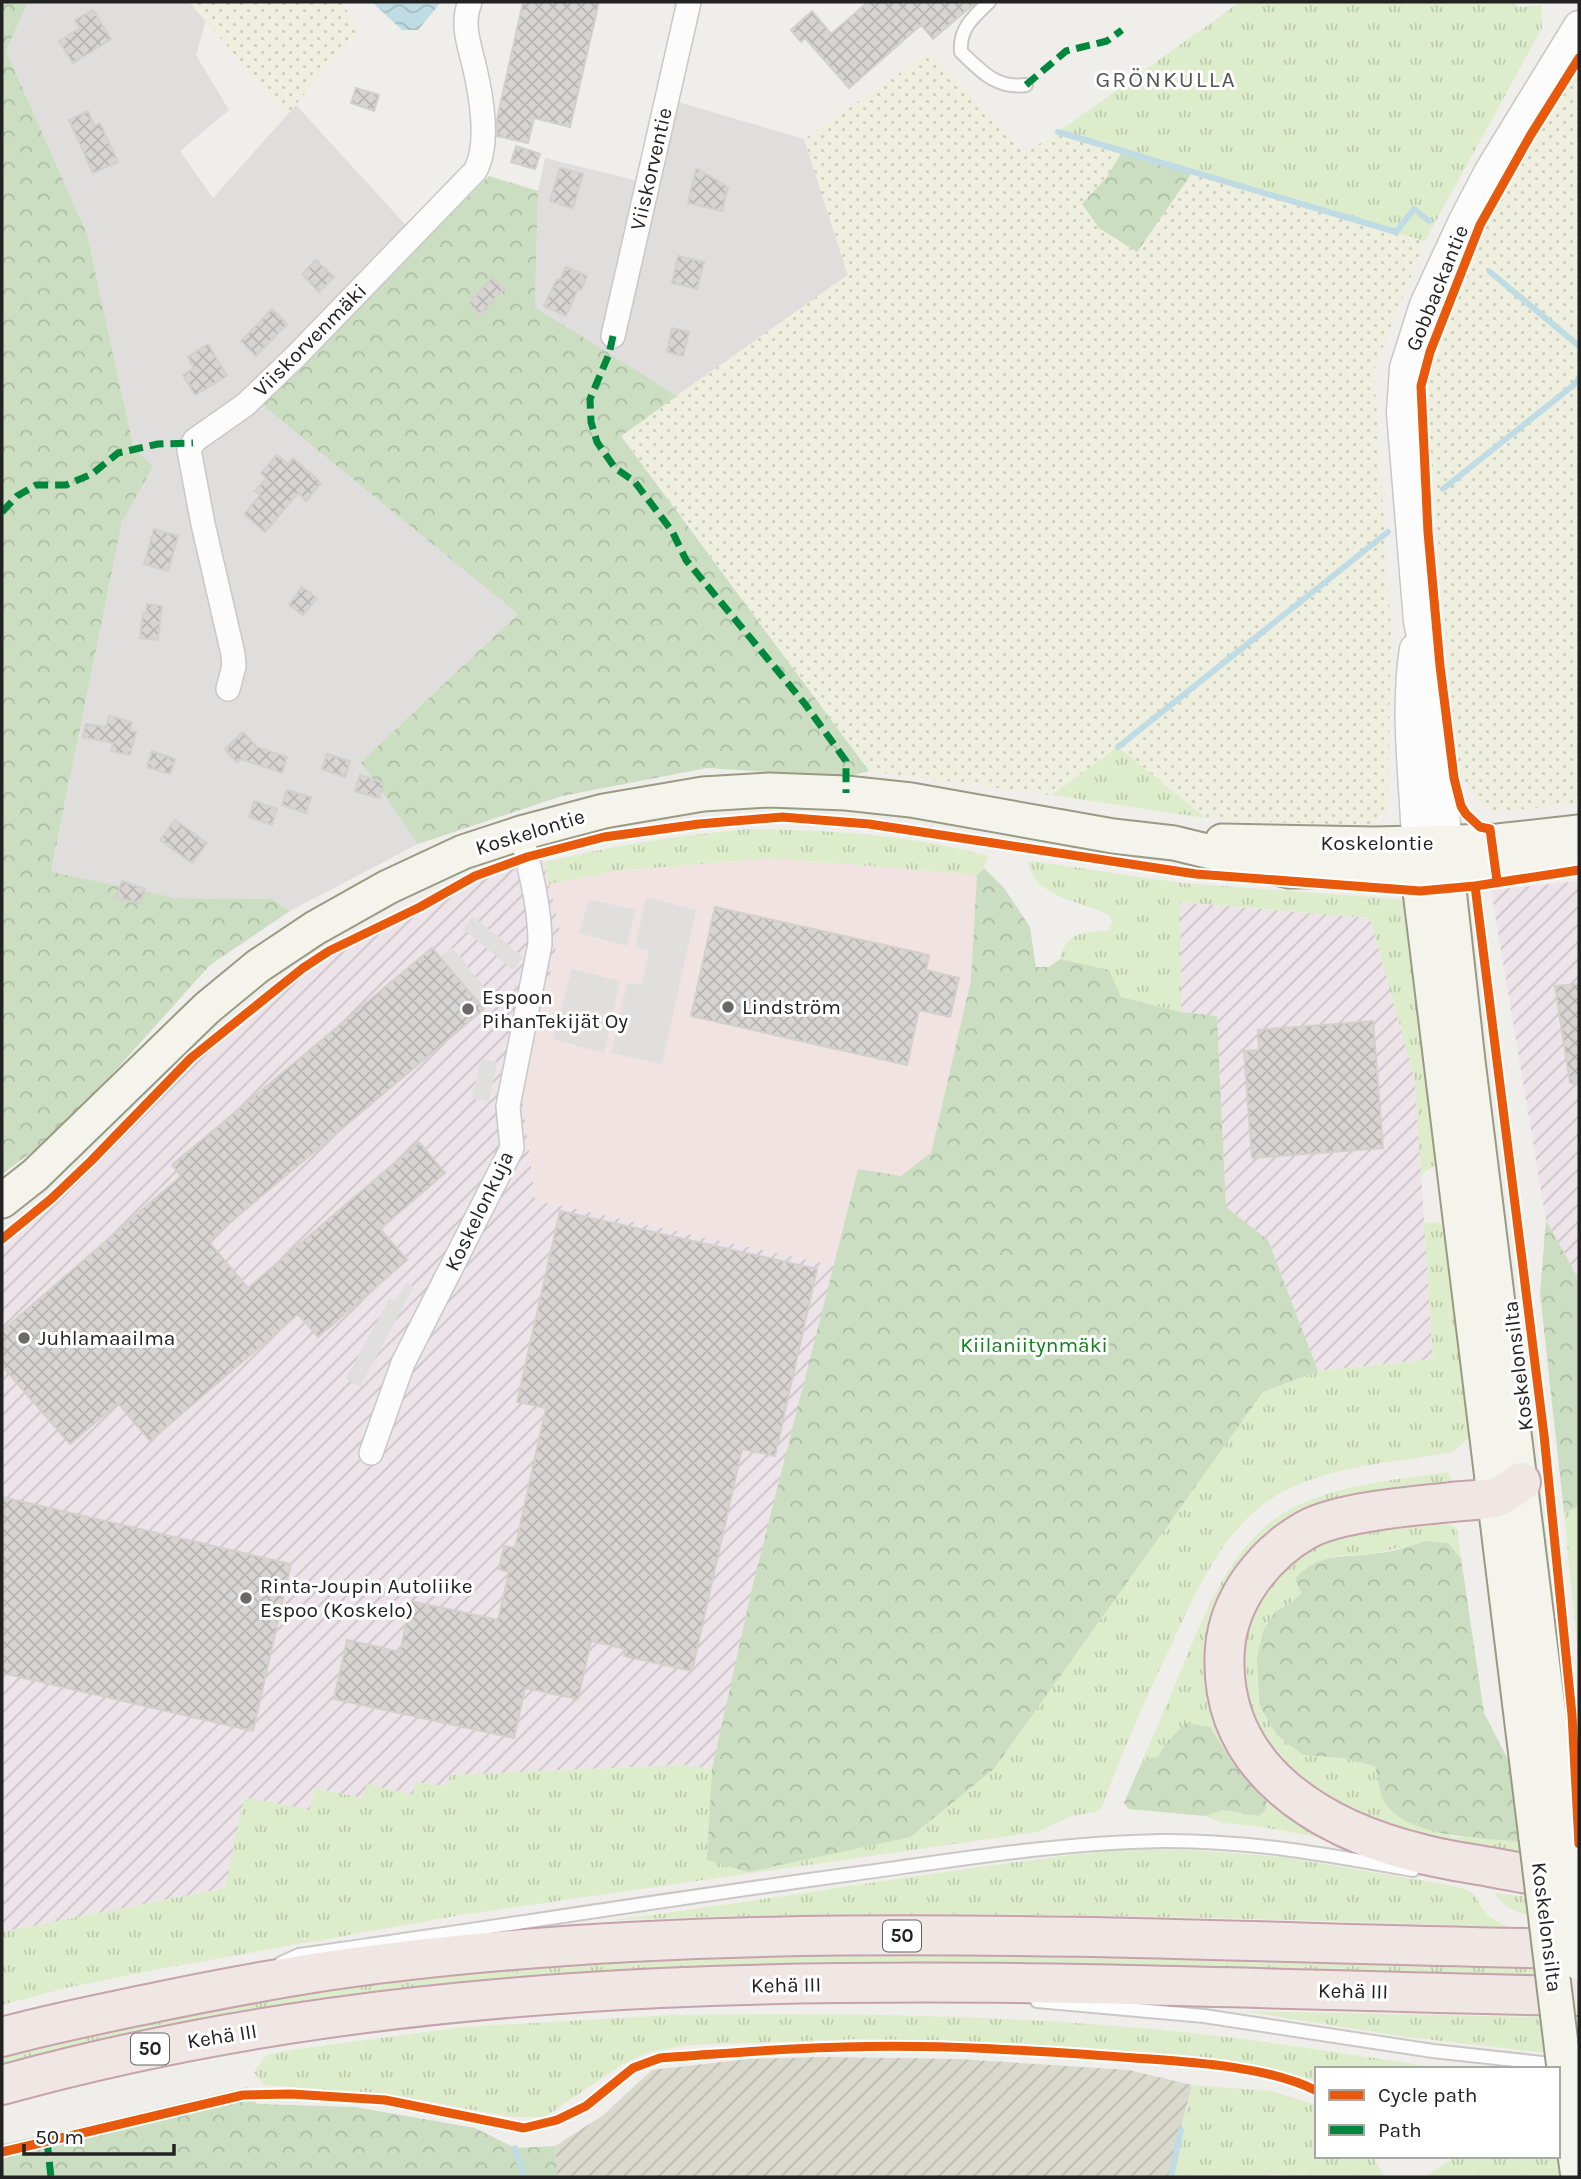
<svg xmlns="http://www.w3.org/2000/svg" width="1581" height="2179" viewBox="0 0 1581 2179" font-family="Karla,sans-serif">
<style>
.residential{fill:#dfdedc}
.commercial{fill:#f1e3e1}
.industrial{fill:url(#industrial-furrows)}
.construction{fill:url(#construction-furrows)}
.farmland{fill:url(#farmland-dots)}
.grass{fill:url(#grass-tufts)}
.forest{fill:url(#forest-crowns)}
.parking{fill:#e0dfde}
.water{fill:url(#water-waves)}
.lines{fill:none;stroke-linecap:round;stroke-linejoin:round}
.stream{stroke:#bfdbe3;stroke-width:6}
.building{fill:url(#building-cross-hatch);stroke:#d3d0cc;stroke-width:2}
.service-casing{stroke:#c9c8c7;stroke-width:16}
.minor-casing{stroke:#c9c8c7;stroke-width:26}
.tertiary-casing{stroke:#c9c8c7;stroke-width:33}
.secondary-casing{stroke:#999a82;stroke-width:37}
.trunk-casing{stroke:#c5a2ac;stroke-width:42}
.service{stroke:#fdfcfc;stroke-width:12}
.minor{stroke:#fdfcfc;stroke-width:23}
.tertiary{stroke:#fdfcfc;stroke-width:30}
.secondary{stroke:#f4f4ed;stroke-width:33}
.trunk{stroke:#f0e6e4;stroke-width:38}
.secondary-bridge-casing{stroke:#999a82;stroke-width:37;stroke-linecap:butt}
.secondary-bridge{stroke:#f4f4ed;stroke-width:33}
.quiet{stroke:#00873e;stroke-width:7;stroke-dasharray:14 7;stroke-linecap:butt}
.cycleway-casing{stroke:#fff;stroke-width:13}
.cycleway{stroke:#e8590c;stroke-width:9}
.poi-dot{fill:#6a6968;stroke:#fff;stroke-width:2.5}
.labels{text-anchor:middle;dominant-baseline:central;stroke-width:6;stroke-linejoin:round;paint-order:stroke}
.shield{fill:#fff;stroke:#646464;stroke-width:2}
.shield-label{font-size:19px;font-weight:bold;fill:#222}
.street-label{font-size:21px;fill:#222;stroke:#fff}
.poi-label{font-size:21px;fill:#222;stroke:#fff;text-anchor:start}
.park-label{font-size:21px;fill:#0c8416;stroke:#fff}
.neighbourhood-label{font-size:23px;letter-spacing:2px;fill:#555;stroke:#fff}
</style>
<defs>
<pattern id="industrial-furrows" width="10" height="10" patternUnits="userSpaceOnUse" patternTransform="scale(1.75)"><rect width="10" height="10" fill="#ede4e9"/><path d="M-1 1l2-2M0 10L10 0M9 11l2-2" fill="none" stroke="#cbc3c8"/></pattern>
<pattern id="construction-furrows" width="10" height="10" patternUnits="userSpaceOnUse" patternTransform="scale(1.75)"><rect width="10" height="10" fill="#d9d9cd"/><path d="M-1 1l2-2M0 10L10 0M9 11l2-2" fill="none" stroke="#babab0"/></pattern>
<pattern id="farmland-dots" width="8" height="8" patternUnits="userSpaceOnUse" patternTransform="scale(1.75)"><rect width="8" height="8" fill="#efefdf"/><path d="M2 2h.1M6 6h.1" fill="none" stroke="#cdcdbf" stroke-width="1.8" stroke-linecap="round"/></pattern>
<pattern id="grass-tufts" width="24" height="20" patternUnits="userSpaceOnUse" patternTransform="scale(1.75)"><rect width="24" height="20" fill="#ddeccb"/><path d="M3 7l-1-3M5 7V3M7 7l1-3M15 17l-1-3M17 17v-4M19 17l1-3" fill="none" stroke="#bdcaae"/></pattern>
<pattern id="forest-crowns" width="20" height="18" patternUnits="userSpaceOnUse" patternTransform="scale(1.75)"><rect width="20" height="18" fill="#cbdec1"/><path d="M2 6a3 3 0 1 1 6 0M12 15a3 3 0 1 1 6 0" fill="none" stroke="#aebea6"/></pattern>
<pattern id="water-waves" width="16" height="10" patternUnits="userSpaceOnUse" patternTransform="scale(1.75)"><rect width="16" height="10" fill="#bfdbe3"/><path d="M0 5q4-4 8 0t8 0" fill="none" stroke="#a4bcc2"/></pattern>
<pattern id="building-cross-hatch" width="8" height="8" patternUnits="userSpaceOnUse" patternTransform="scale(1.75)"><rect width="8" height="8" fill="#d7d4d2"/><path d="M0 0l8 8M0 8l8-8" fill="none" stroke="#b8b6b4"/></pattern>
</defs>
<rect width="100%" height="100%" fill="#f0eeeb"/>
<path class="residential" d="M28,2H189L206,20L196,55L229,110L180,151L213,198L296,105L414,234L261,404L518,614L361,762L418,844L290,911L272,899L177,898L51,873L122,522L152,466L134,449L87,234L6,51Z
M675,101L804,139L848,275L677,396L535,307L538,191L545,158L654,185Z"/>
<path class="commercial" d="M773,858L977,875L971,980L931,1153L901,1177L858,1169L834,1266L535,1200L522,1095L560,932L549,884L617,871Z"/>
<path class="industrial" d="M542,853L560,931L522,1095L535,1200L834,1266L752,1588L712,1769L683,1765L451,1775L446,1786L413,1795L363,1798L314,1788L310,1810L225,1888L2,1932V1232L7,1235L51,1199L191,1058L303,968L329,951L420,907L475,876Z
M1579,881V1280L1546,1220L1491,890Z
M1180,902L1370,918L1415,1080L1433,1359L1318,1371L1268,1240L1226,1207L1217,1016L1181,1012Z"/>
<path class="construction" d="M823,2057L959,2059L1129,2070L1192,2085L1169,2177H557L555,2146L602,2116L652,2070L749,2059Z"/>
<path class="farmland" d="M189,2H342L358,30L287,115Z
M930,52L1025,153L1058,132L1122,152L1107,177L1082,204L1137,251L1192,173L1425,241L1374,370L1391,629L1388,810L1369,825L1240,821L1206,818L1118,747L1052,795L869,771L621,435L848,275L804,139Z
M1579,68V804L1494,812L1477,799L1458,770L1425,386L1488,220Z"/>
<path class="grass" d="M1240,2H1515L1518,7L1541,5L1542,28L1425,241L1058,132Z
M1118,747L1206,818L1052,795Z
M750,829C830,830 910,834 988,856L984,868L977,875L773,858L617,871L549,884L544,862C612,846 679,835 750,829Z
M1032,861L1182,883L1399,899L1407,905L1438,1163L1421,1175L1415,1080L1370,918L1180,902L1181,1012L1121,997L1108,970L1060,959C1065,933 1084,931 1108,931L1112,923L1110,916C1083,900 1037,900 1028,863Z
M1437,1222L1452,1233L1477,1434L1466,1440L1453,1452C1402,1461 1334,1466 1288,1489C1223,1522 1197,1591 1168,1652C1143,1704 1121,1755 1101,1809L1096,1812L1072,1816L1037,1832L461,1915L165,1968L66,1988L2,2005V1932L225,1888L244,1797L310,1810L314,1788L362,1798L367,1784L413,1795L416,1782L446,1786L450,1775L683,1765L712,1769L708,1860L910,1837L994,1769L1263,1392L1318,1371L1433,1359L1424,1223Z
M1448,1472L1453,1484L1324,1509L1209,1657L1335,1840L1262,1827L1223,1823L1204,1816L1223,1810L1259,1816L1268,1794L1232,1762L1210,1727L1167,1742L1158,1756L1142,1762C1156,1729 1170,1696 1184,1663C1208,1606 1234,1539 1292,1508C1339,1484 1397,1480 1448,1472Z
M1579,1504V1666L1564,1513L1577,1507Z
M1443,1521L1457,1529L1461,1558L1448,1543L1427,1541L1374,1554L1334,1556L1291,1603L1275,1612L1263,1631L1257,1656L1258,1704L1303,1755L1343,1758L1375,1766L1387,1807L1453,1837H1483L1522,1842L1524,1858L1385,1828L1294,1777L1255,1731L1238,1653L1255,1597L1311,1543L1362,1532Z
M1122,1849L1191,1850L1283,1857L1454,1886C1483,1894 1472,1897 1488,1915C1494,1920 1501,1924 1509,1927C1211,1917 912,1908 614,1920C784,1898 952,1868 1122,1849Z
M1494,1893L1529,1897L1532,1915C1516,1914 1503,1906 1494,1893Z
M847,1949L1579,1965V1982L233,2017L48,2054L2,2067V2051L229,2002L518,1964Z
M1243,2011L1543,2017L1548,2053L1407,2037Z
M775,2014C911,2014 1047,2018 1183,2032C1272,2041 1361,2057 1450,2069H1317V2083L1303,2077L1280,2071L1171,2055L988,2042L858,2039L689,2045L649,2052L621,2065L545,2117H512L393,2095L264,2085L254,2072L266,2056L283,2051L464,2027L673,2015Z
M1192,2085L1271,2091L1317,2105V2156H1372L1385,2177H1317L1268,2174L1270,2177H1171Z
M1558,2131L1565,2177H1424L1457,2156H1558Z"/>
<path class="forest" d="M2,2H28L6,51L87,234L134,449L153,466L122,522L51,872L177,898L272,899L290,911L210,965L62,1130L2,1174Z
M1122,152L1192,173L1137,252L1099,228L1082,204L1107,177Z
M489,176L538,191L535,307L677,396L621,436L869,771L847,777L707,768L562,796L418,844L361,762L518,614L261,404Z
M984,868L1004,888L1030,927L1036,967H1049L1060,959L1109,970L1121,997L1181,1012L1217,1016L1226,1207L1268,1240L1318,1371L1263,1392L994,1769L910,1837L748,1872L707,1860L712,1769L752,1588L858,1169L901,1176L931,1153L971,980L977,875Z
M1546,1220L1579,1280V1504L1577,1507L1564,1513L1540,1293Z
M1426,1541L1448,1543L1461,1558L1484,1713L1515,1773L1522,1842C1483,1837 1416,1839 1388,1807C1380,1799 1378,1777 1375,1766L1343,1758L1303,1755L1277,1735L1259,1704L1257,1657L1263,1631L1275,1612L1291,1603L1301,1593L1295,1578C1321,1553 1339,1558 1372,1554C1390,1553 1409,1546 1426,1541Z
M1186,1723L1210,1727L1232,1762L1268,1794L1265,1810L1259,1816L1223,1810L1204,1816L1129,1809L1124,1803L1142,1762L1158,1756L1167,1742Z
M247,2087L257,2104L355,2107L475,2128L515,2148L555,2146L557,2177H2V2144L75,2128Z"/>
<path class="parking" d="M646,897L696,910L662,1064L611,1053L627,983L642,984L649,951L635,947Z
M589,899L635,910L627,946L579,933Z
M473,916L523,957L513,970L463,929Z
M452,947L489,993L478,1002L440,957Z
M572,969L620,981L604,1053L553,1039Z
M481,1059L497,1062L489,1102L472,1098Z
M406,1283L414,1286L360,1387L346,1379L389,1299L396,1301Z"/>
<path class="water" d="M372,2H441L418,30H402Z"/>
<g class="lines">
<path class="stream" d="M1058,132L1396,232L1414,209L1429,221
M1490,272L1579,346
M1443,489L1575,384L1579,378
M1118,747L1388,532
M515,2148L524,2177
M1171,2177L1181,2130"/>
</g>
<path class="building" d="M523,2H599L570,127L534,118L528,143L497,136V119Z
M868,2H976L933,39L921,25L849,88L805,38L801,42L791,30L812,11L831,34Z
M93,10L111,39L73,63L59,41L80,28L75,20Z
M356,88L379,95L374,111L351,103Z
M88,111L94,126L100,123L118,162L93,173L69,120Z
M516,146L540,154L535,169L511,162Z
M560,168L583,174L573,208L550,201Z
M696,168L728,187L722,211L688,203Z
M678,256L704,262L697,289L672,283Z
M316,260L334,277L319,292L302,274Z
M566,267L587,276L581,290L578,289L566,316L544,306L557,279L560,280Z
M492,278L504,289L480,314L469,303Z
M272,309L287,324L256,356L241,341Z
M672,328L689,332L683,356L667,352Z
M208,344L227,376L195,395L183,375L194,368L188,357Z
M277,455L288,464L293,458L321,483L306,501L298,493L265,532L244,514L260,495L255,491L266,478L261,473Z
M154,529L178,536L168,571L144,564Z
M302,587L317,598L303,615L289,605Z
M147,604L162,606L158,640L140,638L143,613H146Z
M109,716L132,722L130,731L136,732L130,755L111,751L113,743L83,737L86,724L106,727Z
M243,732L257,747L287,757L282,773L241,759L237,763L225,749Z
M152,751L175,759L170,774L147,767Z
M327,754L350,761L345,777L322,769Z
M360,775L384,783L379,798L355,791Z
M287,790L311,797L306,813L282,805Z
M254,801L277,809L272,825L249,817Z
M175,820L207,843L192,863L160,840Z
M122,881L145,889L140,904L116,897Z
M715,907L929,955L926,970L959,978L950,1017L919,1010L907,1065L691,1016Z
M432,948L484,1009L208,1241L248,1288L419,1142L445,1173L380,1229L407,1260L318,1337L298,1314L150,1441L118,1403L70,1444L2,1366V1331L181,1176L172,1165Z
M1579,984V1083H1570L1555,986Z
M1373,1021L1383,1148L1252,1158L1244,1051L1259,1050L1258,1030Z
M560,1211L817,1269L775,1456L742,1449L692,1671L624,1656L626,1649L591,1641L578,1699L525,1688L514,1738L334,1699L347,1640L400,1652L411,1601L498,1620L509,1572L499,1569L504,1546L515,1548L546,1408L517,1402Z
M2,1497L291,1564L253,1731L2,1673Z"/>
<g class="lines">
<defs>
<path id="service" d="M989,2C973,17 959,29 961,52C981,71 996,89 1026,85
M281,1963L299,1955C484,1929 668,1899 853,1874C955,1860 1057,1843 1161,1841C1246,1840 1330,1855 1413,1870
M1037,2001L1204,2016L1433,2051L1561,2065"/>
<path id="minor" d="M613,336L689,2
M228,689L234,666L233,654L203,524L189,450L195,440L245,405L297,355L475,171C490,145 481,94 474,65C469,43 461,24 470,2
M371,1453L403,1363L512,1148L508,1106L540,944C540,906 530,870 521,833"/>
<path id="tertiary" d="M1415,649C1405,714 1415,778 1417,843
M1447,842L1429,674L1419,621L1402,412L1405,368L1425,305L1464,221L1490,171L1579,26"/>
<path id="secondary" d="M1222,841L1374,844L1498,841L1579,832
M1447,842L1449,889L1468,1061L1564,1837
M1417,843L1420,891L1536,1838
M2,1201L35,1175L207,1008L258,966L315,928L388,887L463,852L521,833L604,811L703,794L769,790L846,793L911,800L1113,836L1174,843L1289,871L1496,870L1579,856
M1571,2126L1578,2177"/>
<path id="trunk" d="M1521,1482C1513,1487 1503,1496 1494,1498C1484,1500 1472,1500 1462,1501C1422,1505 1340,1511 1306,1530C1264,1554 1229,1599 1225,1648C1216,1768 1320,1829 1422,1854C1444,1860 1468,1863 1490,1867C1518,1872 1546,1878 1574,1882
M2,2037C53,2023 105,2013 157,2002C230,1987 303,1973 377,1964C775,1914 1179,1943 1579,1949
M2,2085C514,1943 1054,1987 1579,1996"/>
</defs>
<use href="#service" class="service-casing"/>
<use href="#minor" class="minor-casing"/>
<use href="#tertiary" class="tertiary-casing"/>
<use href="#secondary" class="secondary-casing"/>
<use href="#trunk" class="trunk-casing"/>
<use href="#service" class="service"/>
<use href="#minor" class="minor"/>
<use href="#tertiary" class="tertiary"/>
<use href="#secondary" class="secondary"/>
<use href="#trunk" class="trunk"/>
<defs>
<path id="secondary-bridge" d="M1564,1837L1579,1963
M1536,1838L1571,2126"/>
</defs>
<use href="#secondary-bridge" class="secondary-bridge-casing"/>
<use href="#secondary-bridge" class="secondary-bridge"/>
<path class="quiet" d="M1026,85L1066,51L1107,41L1122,30
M613,336L609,354L590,399L591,422L597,442L615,468L634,481L672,531L686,560L805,704L846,761V793
M2,512L17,496L36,485H66L92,474L118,453L158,444L193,443
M47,2141L51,2177"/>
<defs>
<path id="cycleway" d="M1497,881L1490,829L1480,827L1466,814L1461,806L1454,778L1440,666L1428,532L1421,386L1430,352L1480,225L1530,136L1579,58
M1475,886L1544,1435L1572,1715L1579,1844
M2,1239L51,1199L91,1161L191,1058L303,968L329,951L420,907L475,876L527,857L604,837L699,824L782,817L869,824L1196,874L1420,891L1475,886L1579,870
M2,2152L243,2095L291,2094L385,2100L524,2128L557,2120L586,2106L633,2068L660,2058C721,2054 783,2048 845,2047C942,2044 1039,2051 1135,2058C1190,2062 1268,2066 1317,2091"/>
</defs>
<use href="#cycleway" class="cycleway-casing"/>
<use href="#cycleway" class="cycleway"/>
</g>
<g class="poi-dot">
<circle cx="728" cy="1007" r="7"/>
<circle cx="468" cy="1009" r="7"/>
<circle cx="24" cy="1338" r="7"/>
<circle cx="246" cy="1598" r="7"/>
</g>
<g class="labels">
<g class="shield">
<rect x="883" y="1920.5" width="38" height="31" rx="5"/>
<rect x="131" y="2033.5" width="38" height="31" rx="5"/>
</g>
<g class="shield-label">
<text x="902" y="1936">50</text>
<text x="150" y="2049">50</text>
</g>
<g class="street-label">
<text transform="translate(651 169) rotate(-77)">Viiskorventie</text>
<text transform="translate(1437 288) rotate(-68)">Gobbackantie</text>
<text transform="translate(310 340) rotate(-45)">Viiskorvenmäki</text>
<text transform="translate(530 832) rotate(-17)">Koskelontie</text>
<text x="1377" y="843">Koskelontie</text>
<text transform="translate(479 1211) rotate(-64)">Koskelonkuja</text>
<text transform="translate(1518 1366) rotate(-97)">Koskelonsilta</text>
<text transform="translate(1547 1927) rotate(83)">Koskelonsilta</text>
<text transform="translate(786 1985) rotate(-1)">Kehä III</text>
<text transform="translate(1353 1991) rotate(1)">Kehä III</text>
<text transform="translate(222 2036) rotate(-9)">Kehä III</text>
</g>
<g class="poi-label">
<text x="482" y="997">Espoon<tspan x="482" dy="24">PihanTekijät Oy</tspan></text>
<text x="742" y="1007">Lindström</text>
<text x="38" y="1338">Juhlamaailma</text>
<text x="260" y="1586">Rinta-Joupin Autoliike<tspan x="260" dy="24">Espoo (Koskelo)</tspan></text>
</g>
<g class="park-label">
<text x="1034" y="1345">Kiilaniitynmäki</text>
</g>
<g class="neighbourhood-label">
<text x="1166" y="79">GRÖNKULLA</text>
</g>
</g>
<rect width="1581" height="2179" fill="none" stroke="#222222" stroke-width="7"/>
<rect x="1315" y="2067" width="245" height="91" fill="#ffffff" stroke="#a7a7a7" stroke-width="2"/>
<rect x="1329" y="2090" width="35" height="10" fill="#e8590c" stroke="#a7a7a7" stroke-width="2"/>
<text x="1378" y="2102" font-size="21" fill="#222222">Cycle path</text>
<rect x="1329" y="2125" width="35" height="10" fill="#00873e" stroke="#a7a7a7" stroke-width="2"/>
<text x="1378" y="2137" font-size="21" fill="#222222">Path</text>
<path d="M24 2144v10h150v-10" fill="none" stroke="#222222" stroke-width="3.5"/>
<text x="35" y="2144" font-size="21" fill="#222222" stroke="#ffffff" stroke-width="5" paint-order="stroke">50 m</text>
</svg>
